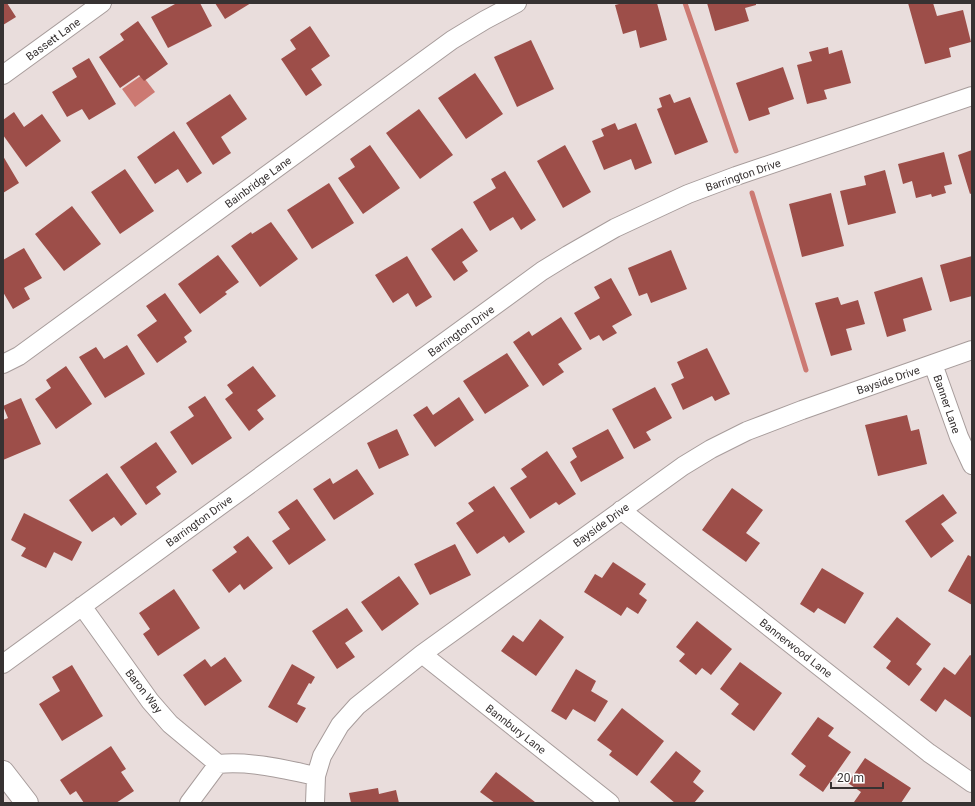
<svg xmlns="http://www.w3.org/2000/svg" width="975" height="806" viewBox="0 0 975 806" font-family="Roboto,sans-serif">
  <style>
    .water { fill: #cc7972 }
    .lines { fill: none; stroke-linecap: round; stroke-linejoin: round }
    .stream { stroke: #cc7972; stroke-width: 5 }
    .building { fill: #9d4e49 }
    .minor-casing { stroke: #a79c9b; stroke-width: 20 }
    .secondary-casing { stroke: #a79c9b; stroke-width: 24 }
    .minor { stroke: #fff; stroke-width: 18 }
    .secondary { stroke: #fff; stroke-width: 22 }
    .labels { text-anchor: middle; stroke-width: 4; stroke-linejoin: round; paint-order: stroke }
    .street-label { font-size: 11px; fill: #373232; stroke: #fff }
  </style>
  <rect width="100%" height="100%" fill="#e9dddc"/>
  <!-- water -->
  <path class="water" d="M142,75l13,17 -20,15 -13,-18z"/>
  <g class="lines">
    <!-- stream -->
    <path class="stream" d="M685,3l51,148
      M752,193l54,177"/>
  </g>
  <!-- building -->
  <path class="building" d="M3,3h4l9,14 -13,8z
    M175,3h25l12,23 -44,22 -17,-31 24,-13z
    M215,3h36l-26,16z
    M623,3h34l10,37 -27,8 -4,-18 -13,4 -8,-29z
    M707,3h49v2l-11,3 4,13 -34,10z
    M908,3h25l4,13 26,-6 8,32 -22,6 2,9 -26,7z
    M138,21l30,43 -24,17 -5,-6 -19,13 -21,-31 25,-17 -4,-6z
    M310,26l20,30 -19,13 11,16 -16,11 -25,-37 15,-10 -6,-9z
    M531,40l23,49 -37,18 -23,-50z
    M828,47l1,7 13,-4 9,33 -27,7 3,9 -20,5 -10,-39 15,-4 -3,-9z
    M89,58l27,46 -27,16 -7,-11 -15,8 -15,-25 25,-15 -5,-9z
    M783,67l11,32 -26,9 2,6 -21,7 -13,-38z
    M475,73l28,41 -37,25 -28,-41z
    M230,94l17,25 -26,18 10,16 -18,12 -27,-42z
    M670,94l4,9 16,-6 18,45 -33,13 -18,-46 5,-2 -3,-9z
    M419,109l34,46 -33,24 -34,-46z
    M14,112l10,15 18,-13 19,27 -35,26 -23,-32v-15z
    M615,123l3,7 18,-7 16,40 -17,7 -4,-11 -27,11 -12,-29 12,-5 -3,-7z
    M174,131l28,42 -15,10 -9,-14 -23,15 -18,-27z
    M370,145l30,43 -37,26 -25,-36 17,-11 -5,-8z
    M565,145l26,47 -28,16 -26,-47z
    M972,150v43l-2,1 -12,-39z
    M944,152l8,32 -8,2 2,7 -14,4 -1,-3 -15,4 -4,-17 -9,3 -5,-20z
    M3,156l16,27 -16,10z
    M125,169l29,42 -34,23 -29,-42z
    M885,170l11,43 -48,12 -8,-34 26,-6 -2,-9z
    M505,171l31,49 -15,10 -8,-13 -23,14 -17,-29 23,-14 -5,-9z
    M329,183l25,40 -42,26 -25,-39z
    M831,193l13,53 -42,11 -13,-53z
    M72,206l29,38 -37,27 -29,-37z
    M271,222l27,37 -38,28 -29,-41 20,-14 1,2z
    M462,228l16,23 -16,11 6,9 -14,10 -23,-32z
    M24,248l18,30 -18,10 6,11 -17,10 -10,-17v-32z
    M671,250l16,39 -36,14 -4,-10 -8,3 -11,-28z
    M218,255l21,27 -14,10 2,2 -27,20 -22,-30z
    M407,256l25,41 -16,10 -8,-14 -15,10 -18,-28z
    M972,256v40l-22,6 -10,-37z
    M922,277l10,33 -29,9 3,12 -19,6 -13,-45z
    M611,278l21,37 -20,11 5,7 -14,8 -4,-6 -9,5 -16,-27 26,-15 -6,-11z
    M165,293l27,38 -8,6 3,5 -30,21 -20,-28 20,-14 -11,-15z
    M838,297l3,8 17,-5 7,24 -19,5 6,21 -21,6 -16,-53z
    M561,317l21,32 -24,15 6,8 -21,14 -30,-44 16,-11 3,5z
    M127,345l18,29 -40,24 -26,-41 17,-10 8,12z
    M707,348l23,46 -15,7 -3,-5 -29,14 -12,-26 13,-6 -7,-16z
    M507,353l22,33 -44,28 -22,-33z
    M66,366l26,38 -36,25 -21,-30 16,-11 -5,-8z
    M253,366l23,30 -19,14 7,9 -15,12 -24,-32 8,-6 -6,-8z
    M655,387l17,31 -26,14 5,8 -17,9 -22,-40z
    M205,396l27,42 -40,27 -22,-33 24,-16 -6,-9z
    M459,397l15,23 -39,27 -22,-32 14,-9 6,9z
    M21,398l20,46 -38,16v-40l5,-2 -5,-12z
    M907,415l4,16 8,-2 8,35 -49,12 -13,-51z
    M397,429l12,26 -30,14 -12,-26z
    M608,429l16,29 -43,24 -11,-20 7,-5 -5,-9z
    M156,442l21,30 -21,15 5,7 -15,11 -26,-38z
    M547,451l29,43 -17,11 -3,-3 -26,17 -20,-31 17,-11 -6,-8z
    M357,469l17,25 -40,26 -21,-31 17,-11 3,6z
    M107,473l30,41 -16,12 -7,-9 -22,15 -23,-32z
    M494,486l31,46 -16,11 -5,-7 -27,18 -21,-31 18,-12 -6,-8z
    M732,488l31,22 -17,23 14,10 -14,19 -44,-32z
    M943,494l14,19 -16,11 13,17 -23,17 -26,-37z
    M297,499l29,41 -37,25 -17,-24 18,-12 -12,-17z
    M24,513l58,29 -10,19 -18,-9 -8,16 -25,-12 5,-8 -15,-8z
    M248,536l25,32 -29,22 -4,-6 -11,9 -17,-23 25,-18 -4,-5z
    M455,544l16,31 -41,20 -16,-31z
    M968,555l4,2v48l-24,-14z
    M613,562l33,22 -7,10 8,6 -9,14 -11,-7 -6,9 -37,-24 11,-18 7,4z
    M822,568l42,25 -19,31 -27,-16 -4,5 -14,-9z
    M399,576l20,28 -37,27 -21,-29z
    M174,589l26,39 -42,28 -15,-22 7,-5 -11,-16z
    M347,608l16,23 -18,12 10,14 -18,12 -25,-38z
    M897,617l34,27 -15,20 6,5 -13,17 -23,-18 5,-7 -18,-14z
    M540,619l24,18 -28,39 -35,-25 12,-16 10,7z
    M697,621l35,28 -21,26 -9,-7 -6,7 -17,-14 6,-7 -9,-7z
    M970,655l2,1v62l-27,-19 -9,13 -16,-12 24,-33 11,8z
    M225,657l17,24 -37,25 -22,-31 22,-16 6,8z
    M740,662l42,31 -28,38 -23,-17 8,-10 -19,-15z
    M292,664l23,13 -4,7 -2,-1 -12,21 9,4 -9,15 -29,-16z
    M72,665l31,51 -41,25 -23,-37 21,-13 -8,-14z
    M576,669l20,12 -5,10 17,10 -13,21 -22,-13 -7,11 -15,-9z
    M622,708l42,33 -27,35 -28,-21 3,-4 -15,-11z
    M818,717l16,11 -6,8 23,16 -28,40 -24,-17 7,-9 -15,-12z
    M111,746l15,23 -5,3 13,19 -18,12h-32l-8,-12 -6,4 -10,-15z
    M676,751l25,20 -8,11 11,9 -10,12h-19l-25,-21z
    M865,758l46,30 -10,15h-45l-2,-1 7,-10 -13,-9z
    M496,772l39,30 -1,1h-39l-15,-11z
    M378,788l1,6 17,-4 3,13h-48l-2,-10z"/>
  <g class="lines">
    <defs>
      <path id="minor" d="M3,75l99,-72
        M3,364l16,-8 433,-316 33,-20 32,-17
        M933,364l26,73 13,28
        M621,510l308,243 43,30
        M82,606l68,95 20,23 48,40
        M422,654l188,149
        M3,664l539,-393 26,-16 47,-27 73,-34 48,-18 236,-80
        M189,803l29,-39c34,-3 65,5 98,12
        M315,803l1,-27 6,-20 18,-31 17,-19 65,-52 261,-188 28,-17 36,-18 55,-21 170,-60"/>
      <path id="secondary" d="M3,772l24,31"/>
    </defs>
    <!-- minor casing -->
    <use href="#minor" class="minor-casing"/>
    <!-- secondary casing -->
    <use href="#secondary" class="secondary-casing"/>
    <!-- minor -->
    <use href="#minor" class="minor"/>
    <!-- secondary -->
    <use href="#secondary" class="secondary"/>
  </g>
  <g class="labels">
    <!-- street labels -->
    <g class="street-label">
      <text transform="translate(53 39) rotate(-36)" y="4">Bassett Lane</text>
      <text transform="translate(743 175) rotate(-19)" y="4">Barrington Drive</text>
      <text transform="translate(258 182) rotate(-36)" y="4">Bainbridge Lane</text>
      <text transform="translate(461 331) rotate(-36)" y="4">Barrington Drive</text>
      <text transform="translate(888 380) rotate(-19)" y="4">Bayside Drive</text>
      <text transform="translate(947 404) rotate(71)" y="4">Banner Lane</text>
      <text transform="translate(199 521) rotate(-36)" y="4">Barrington Drive</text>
      <text transform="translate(601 525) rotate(-36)" y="4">Bayside Drive</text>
      <text transform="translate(796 648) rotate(38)" y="4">Bannerwood Lane</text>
      <text transform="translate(144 691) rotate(52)" y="4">Baron Way</text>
      <text transform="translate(516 729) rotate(38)" y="4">Bannbury Lane</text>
    </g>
  </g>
  <!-- border -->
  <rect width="975" height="806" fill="none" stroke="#373232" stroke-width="8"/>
  <!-- scale -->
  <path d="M831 782v6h52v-6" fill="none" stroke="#373232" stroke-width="2"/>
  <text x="837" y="782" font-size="12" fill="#373232" stroke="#ffffff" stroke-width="3" paint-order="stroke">20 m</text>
</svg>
